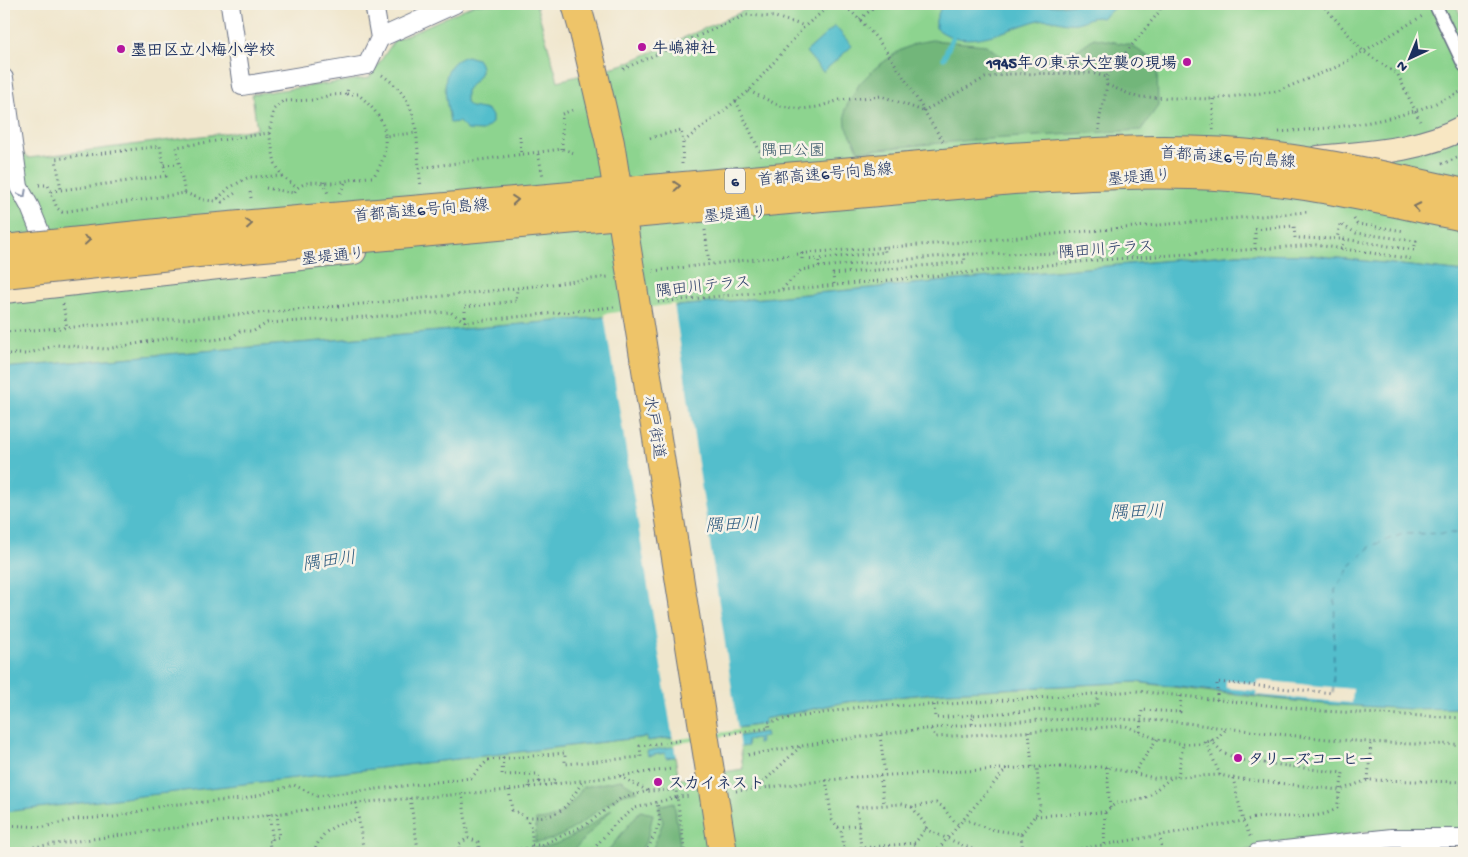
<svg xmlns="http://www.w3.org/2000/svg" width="1468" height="857" viewBox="0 0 1468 857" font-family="'Gochi Hand','Klee One',sans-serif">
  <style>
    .green { fill: #8dd48f; stroke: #548276; fill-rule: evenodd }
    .forest { fill: #72b67a; stroke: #46726c }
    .water { fill: #52becc; stroke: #367695 }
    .pier { fill: #f0e6cc }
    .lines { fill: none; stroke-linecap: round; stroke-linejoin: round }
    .stream { stroke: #52becc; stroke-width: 5.5 }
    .ferry { stroke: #2c5a7f; stroke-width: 1; stroke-dasharray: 6 5; stroke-linecap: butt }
    .pedestrian-casing { stroke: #666f84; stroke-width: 15 }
    .minor-casing { stroke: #666f84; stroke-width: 20 }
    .secondary-casing { stroke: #666f84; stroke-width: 26 }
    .trunk-casing { stroke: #666f84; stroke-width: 30 }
    .path { stroke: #666f84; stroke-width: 3; stroke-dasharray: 1 4; stroke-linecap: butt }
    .pedestrian { stroke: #fff; stroke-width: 12 }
    .minor { stroke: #fff; stroke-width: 18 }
    .secondary { stroke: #f8e7c3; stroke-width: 24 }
    .trunk { stroke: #eec469; stroke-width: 28 }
    .trunk-bridge-casing { stroke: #666f84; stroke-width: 30; stroke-linecap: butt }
    .motorway-bridge-casing { stroke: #666f84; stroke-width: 30; stroke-linecap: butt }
    .trunk-bridge { stroke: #eec469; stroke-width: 28 }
    .motorway-bridge { stroke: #eec469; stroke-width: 28 }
    .oneway { stroke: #7a7263 }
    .oneway2 { stroke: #8d97ae }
    .poi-dot { fill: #b5179e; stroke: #f7f3e8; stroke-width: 2 }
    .labels { text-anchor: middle; stroke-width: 5; stroke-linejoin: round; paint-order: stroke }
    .shield { fill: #f7f3e8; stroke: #5d6a87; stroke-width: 1 }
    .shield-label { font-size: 15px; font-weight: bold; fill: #1b2f5e }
    .poi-label { font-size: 16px; font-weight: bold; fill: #1b2f5e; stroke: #f7f3e8; text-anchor: start }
    .park-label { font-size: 16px; fill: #38586a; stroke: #f7f3e8 }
    .street-label { font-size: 16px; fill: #1b2f5e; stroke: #f7f3e8 }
    .water-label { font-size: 18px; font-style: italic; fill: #2c5a7f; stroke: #f7f3e8 }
  </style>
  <rect width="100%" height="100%" fill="#f7f3e8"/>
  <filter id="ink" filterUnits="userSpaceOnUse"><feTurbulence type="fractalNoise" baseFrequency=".02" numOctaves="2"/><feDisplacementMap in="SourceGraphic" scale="10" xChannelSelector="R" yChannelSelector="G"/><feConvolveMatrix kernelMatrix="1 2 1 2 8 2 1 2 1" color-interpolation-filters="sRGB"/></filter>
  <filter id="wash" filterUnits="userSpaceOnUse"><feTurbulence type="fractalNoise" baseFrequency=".0096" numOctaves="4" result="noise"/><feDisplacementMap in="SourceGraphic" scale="20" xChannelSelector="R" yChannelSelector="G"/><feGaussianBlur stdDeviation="1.12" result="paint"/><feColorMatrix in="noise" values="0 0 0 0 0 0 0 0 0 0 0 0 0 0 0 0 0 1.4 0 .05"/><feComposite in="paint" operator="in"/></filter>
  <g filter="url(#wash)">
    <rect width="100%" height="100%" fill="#f0e6cc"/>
    <!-- green -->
    <path class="green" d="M475,4h61l22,77 67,-17 134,-60h696l9,18v250l-153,-17 -74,-1 -570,53 -62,10 -601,51v-229l25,19 228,-29 -5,-35 117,-16 25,-37z
      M1136,682c109,15 218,28 328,26v125l-90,-2 -147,22h-1223v-41l4,-1 638,-74 1,4 117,-17v-5l82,-17 99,-10zM740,744l3,25 -64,10 -4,-22z"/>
    <!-- forest -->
    <path class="forest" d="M1094,38l36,7 24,15 3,10 1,36 -17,24 -169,10 -113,11 -13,-25 -1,-17 15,-26 14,-14 25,-18 17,-8 16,-3 54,5 15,11 25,7 24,-8 27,-5z
      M621,780l17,11c-6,1 -13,2 -18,5 -28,14 -52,46 -85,46l1,-22c24,0 35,-14 47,-33z
      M674,802l7,51h-30l12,-31 -4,-16z
      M612,809l-41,44h-37v-6c25,3 58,-23 78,-38z
      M640,811l13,3 -6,26 -8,13h-33z"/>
    <!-- water -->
    <path class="water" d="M942,4h90l26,2 16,-2h45l-17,14c-11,-3 -15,3 -25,5 -12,2 -26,-6 -38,-3 -31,8 -73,33 -103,8v-8z
      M835,26l17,20 -29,26 -17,-20z
      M467,56l10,3c11,15 -3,20 -11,32v12l5,4 17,3 4,6v7l-10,8 -15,-1 -8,-8 -9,1c-3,-23 -15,-59 17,-67z
      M1237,254l74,1 153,17v436l-53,1 -87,-5 -188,-22 -191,10 -99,10 -82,17v5l-117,17 -1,-4 -642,75v-444l601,-51 62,-10z
      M765,732l1,5 -7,1 2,5 -3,1 -1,-5 -10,2 1,5 -82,12 -1,-5 -17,3 -1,-5z"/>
    <!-- pier -->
    <path class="pier" d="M674,304l64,426 -65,10 -69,-426z
      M1226,680l32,4v-4l95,9 -1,14 -96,-8 1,-4 -31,-3z
      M739,734l2,16 -65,9 -2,-15z"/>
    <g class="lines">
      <!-- stream -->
      <path class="stream" d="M944,58l9,-22"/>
      <!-- ferry -->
      <path class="ferry" d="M1333,693l2,-103 16,-25 20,-19 32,-12 61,-1"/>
    </g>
  </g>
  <g filter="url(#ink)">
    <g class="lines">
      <defs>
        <path id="pedestrian" d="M1435,4l29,61"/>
        <path id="minor" d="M230,4l12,82 125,-21 13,-27 75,-34
          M374,4l6,34
          M4,78l15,109 11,20 13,32 3,14
          M1257,853l135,-15h72"/>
        <path id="secondary" d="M1318,158c49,-5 102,-7 146,-31
          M4,291l350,-39"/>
        <path id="trunk" d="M576,4l9,32"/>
      </defs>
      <!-- pedestrian casing -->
      <use href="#pedestrian" class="pedestrian-casing"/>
      <!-- minor casing -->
      <use href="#minor" class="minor-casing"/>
      <!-- secondary casing -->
      <use href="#secondary" class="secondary-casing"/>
      <!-- trunk casing -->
      <use href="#trunk" class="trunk-casing"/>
      <!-- path -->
      <path class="path" d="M842,4c46,36 69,89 101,137
        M1322,4l41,47 35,24 22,46
        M860,19l18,-15
        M623,69l123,-54 29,2 30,9
        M382,75c37,25 34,54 37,93l143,-19 12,4
        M1107,85l30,12 76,2 65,-8 61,-25 85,-51
        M749,91l31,15 22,3 16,-2 22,-7 42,-4 41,15
        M347,94h11c12,11 27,25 27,42l31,-3
        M736,101l26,55
        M923,111l62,-33 22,-4 85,-1 14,4
        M1099,130c-1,-18 10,-36 7,-53l53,-65 3,-8
        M1213,130v-31
        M1279,132c68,-5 124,-10 185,-42
        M520,136l1,20
        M650,138l31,-8 2,12 66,-51 56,-65 27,-22
        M562,149v-35l10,-4
        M538,154l5,22
        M682,164l1,-22
        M1442,164l22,-9
        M164,165l15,-1
        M419,168l2,19
        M282,176l15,12c14,-10 22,-4 37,-5 14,-2 25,-6 39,-6 10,-14 13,-24 12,-41
        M324,182l4,12
        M39,185h9l9,23 5,4 123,-19 -9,-46 93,-14 5,-24 9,-8 32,-1 15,-5 17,-1 1,-8
        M266,188l28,5 3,-5
        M51,191l10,-1 105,-14 -6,-30 -104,13 5,31
        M250,192l1,6
        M185,193l19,7 11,1 14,-13 20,-11 33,-1 -7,-13 -6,-30
        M340,193l6,-12
        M218,198l4,4 15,-10
        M1354,219l3,5 48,7
        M705,230l4,34
        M1255,249v-20l39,-3 1,12 49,1 70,11 2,-9 -60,-8 -16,-9 -3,15
        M1341,250l3,-11
        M802,253v7l17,-1
        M819,267v-8l66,-7 -1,-6
        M653,271l163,-19 147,-10 344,-30
        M834,284l-1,-10 132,-12 -1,-8
        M782,289l19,-19 18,-3 150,-13 130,-1 1,7
        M658,302l442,-42 216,-15 97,14
        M63,304l4,24
        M465,322v-15l51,-6 1,-12
        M4,332c201,-14 403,-29 604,-55
        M4,354h22l31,-9 50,4 67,-12 39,3 19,-3 8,-6h14l13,-8 183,-11 16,10 148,-15
        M1217,700v-18l116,11
        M934,705l1,13 38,-3
        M972,724l1,-9 124,-9v-12
        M931,729l5,8 190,-11 31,13 26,5h17l16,-5 11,-11
        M1029,731l3,36
        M1140,732l2,-22 38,2 1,-16
        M726,734l43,-6 -1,-6 97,-16 69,-1 202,-14 186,20 142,7
        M880,735l5,40
        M1206,742l14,33
        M748,755c137,-24 276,-42 415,-34 23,1 47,6 71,8 77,9 153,17 230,15
        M503,758l-1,17 36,-1 2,12
        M1107,767l3,41
        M1134,773l23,-34
        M620,776l28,15
        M880,776l4,28
        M1178,777l5,-33
        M1233,778l10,43 8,17
        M826,780l6,40 9,11 4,22
        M1368,780l3,-38
        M529,787l-1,-4 27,-3 -1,5
        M756,789l44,-42
        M509,790l3,20c22,8 21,23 19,43
        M736,791l120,-14 181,-10h70l47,11 66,-3 13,3 107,12 28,-10 96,2
        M462,793l6,45
        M410,798l8,51
        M356,803l8,50
        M912,807l15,20 -12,16 -54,5 -4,-41 45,-3 10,3 24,-4 6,3 10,13 7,6
        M269,814l4,27h-4l2,12
        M1035,816l70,-4 11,-9 28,-4 27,-21
        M526,817c36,1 38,-7 57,-36
        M964,819l25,10 32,5 2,19
        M4,825l40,2 32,-8 39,-2 50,-12 79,-6 50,-14 23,11 154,-18 17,-18 77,-7v11l76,-7 -1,-11 43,-6
        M838,827l21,-2
        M925,829l56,24
        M1021,834l19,-25 -3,-42
        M1160,835l2,18
        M272,838l7,-1 -2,-24
        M1104,844l1,-32
        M532,845h10l45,-21 34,-26 27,-7 28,-1 1,7 13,-1
        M4,851l352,-48 153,-13 163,-21
        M423,851l9,2
        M480,852l52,-4
        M314,853c6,-22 23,-31 45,-34
        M364,853h11
        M409,853l7,-5 8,5
        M437,853l7,-2 7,2
        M459,853v-9l9,-6 10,4 2,11
        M590,853l25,-29 20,-16 42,-11 8,56
        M646,853l14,-30 -3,-20
        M908,853l7,-10
        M935,853l72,-85
        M1056,853l187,-32c28,-10 72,3 94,-13l6,-35 -103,-13 -18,-8 -11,-12"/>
      <!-- pedestrian -->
      <use href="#pedestrian" class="pedestrian"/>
      <!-- minor -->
      <use href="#minor" class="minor"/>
      <!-- secondary -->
      <use href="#secondary" class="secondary"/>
      <!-- trunk -->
      <use href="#trunk" class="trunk"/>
      <defs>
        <path id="trunk-bridge" d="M585,36l25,107 113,710"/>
        <path id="motorway-bridge" d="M4,249l192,-20 815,-72c86,-6 173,-12 259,-1 65,8 130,23 194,37
          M4,274l194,-21 815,-73c59,-3 119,-7 178,-5 93,2 183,24 273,42"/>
      </defs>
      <!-- trunk-bridge casing -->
      <use href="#trunk-bridge" class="trunk-bridge-casing"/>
      <!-- motorway-bridge casing -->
      <use href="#motorway-bridge" class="motorway-bridge-casing"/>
      <!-- trunk-bridge -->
      <use href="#trunk-bridge" class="trunk-bridge"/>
      <!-- motorway-bridge -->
      <use href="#motorway-bridge" class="motorway-bridge"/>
    </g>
    <!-- one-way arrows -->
    <defs><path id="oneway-chevron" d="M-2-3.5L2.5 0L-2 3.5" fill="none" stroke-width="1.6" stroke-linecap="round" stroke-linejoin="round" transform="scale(1.25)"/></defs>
    <g class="oneway">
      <use href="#oneway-chevron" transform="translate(677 186) rotate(-5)"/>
      <use href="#oneway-chevron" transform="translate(515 200) rotate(-5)"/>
      <use href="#oneway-chevron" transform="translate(1417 207) rotate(-168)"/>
      <use href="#oneway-chevron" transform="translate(249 224) rotate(-5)"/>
      <use href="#oneway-chevron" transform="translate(87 240) rotate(-6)"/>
    </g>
    <use class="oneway2" href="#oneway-chevron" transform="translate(23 194) rotate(62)"/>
  </g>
  <!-- markers -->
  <g class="poi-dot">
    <circle cx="642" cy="47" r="5"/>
    <circle cx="121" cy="49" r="5"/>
    <circle cx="1187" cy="62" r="5"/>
    <circle cx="1238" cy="758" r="5"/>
    <circle cx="658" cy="782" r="5"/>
  </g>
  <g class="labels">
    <!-- shield labels -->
    <rect class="shield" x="725" y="168.5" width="20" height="25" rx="4"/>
    <g class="shield-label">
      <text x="735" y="186">6</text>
    </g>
    <!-- poi labels -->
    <g class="poi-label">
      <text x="652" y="53">牛嶋神社</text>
      <text x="131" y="55">墨田区立小梅小学校</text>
      <text x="1177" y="68" text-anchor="end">1945年の東京大空襲の現場</text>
      <text x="1248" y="764">タリーズコーヒー</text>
      <text x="668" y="788">スカイネスト</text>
    </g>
    <!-- park labels -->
    <g class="park-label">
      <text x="793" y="155">隅田公園</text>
    </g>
    <!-- street labels -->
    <g class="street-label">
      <text transform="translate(1228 156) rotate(4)" y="6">首都高速6号向島線</text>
      <text transform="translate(825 173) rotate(-5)" y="6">首都高速6号向島線</text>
      <text transform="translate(1139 176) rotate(-5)" y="6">墨堤通り</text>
      <text transform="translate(421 209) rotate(-5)" y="6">首都高速6号向島線</text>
      <text transform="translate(735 213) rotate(-5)" y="6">墨堤通り</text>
      <text transform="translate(1106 248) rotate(-4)" y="6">隅田川テラス</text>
      <text transform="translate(333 255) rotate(-6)" y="6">墨堤通り</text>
      <text transform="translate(703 285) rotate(-6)" y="6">隅田川テラス</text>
      <text transform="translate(656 427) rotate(81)" y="6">水戸街道</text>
    </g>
    <!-- water labels -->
    <g class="water-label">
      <text transform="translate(1137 511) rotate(-2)" y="6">隅田川</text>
      <text transform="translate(732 524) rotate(-2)" y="6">隅田川</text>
      <text transform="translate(329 560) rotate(-8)" y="6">隅田川</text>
    </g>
  </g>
  <!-- margin -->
  <rect width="1468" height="857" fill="none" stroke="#f7f3e8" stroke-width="20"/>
  <!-- north arrow -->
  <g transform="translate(1410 58) rotate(224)" stroke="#f7f3e8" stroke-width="4" paint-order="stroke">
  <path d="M0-4L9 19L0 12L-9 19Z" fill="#1b2f5e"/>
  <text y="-8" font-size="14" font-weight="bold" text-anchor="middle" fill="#1b2f5e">N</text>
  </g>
</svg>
